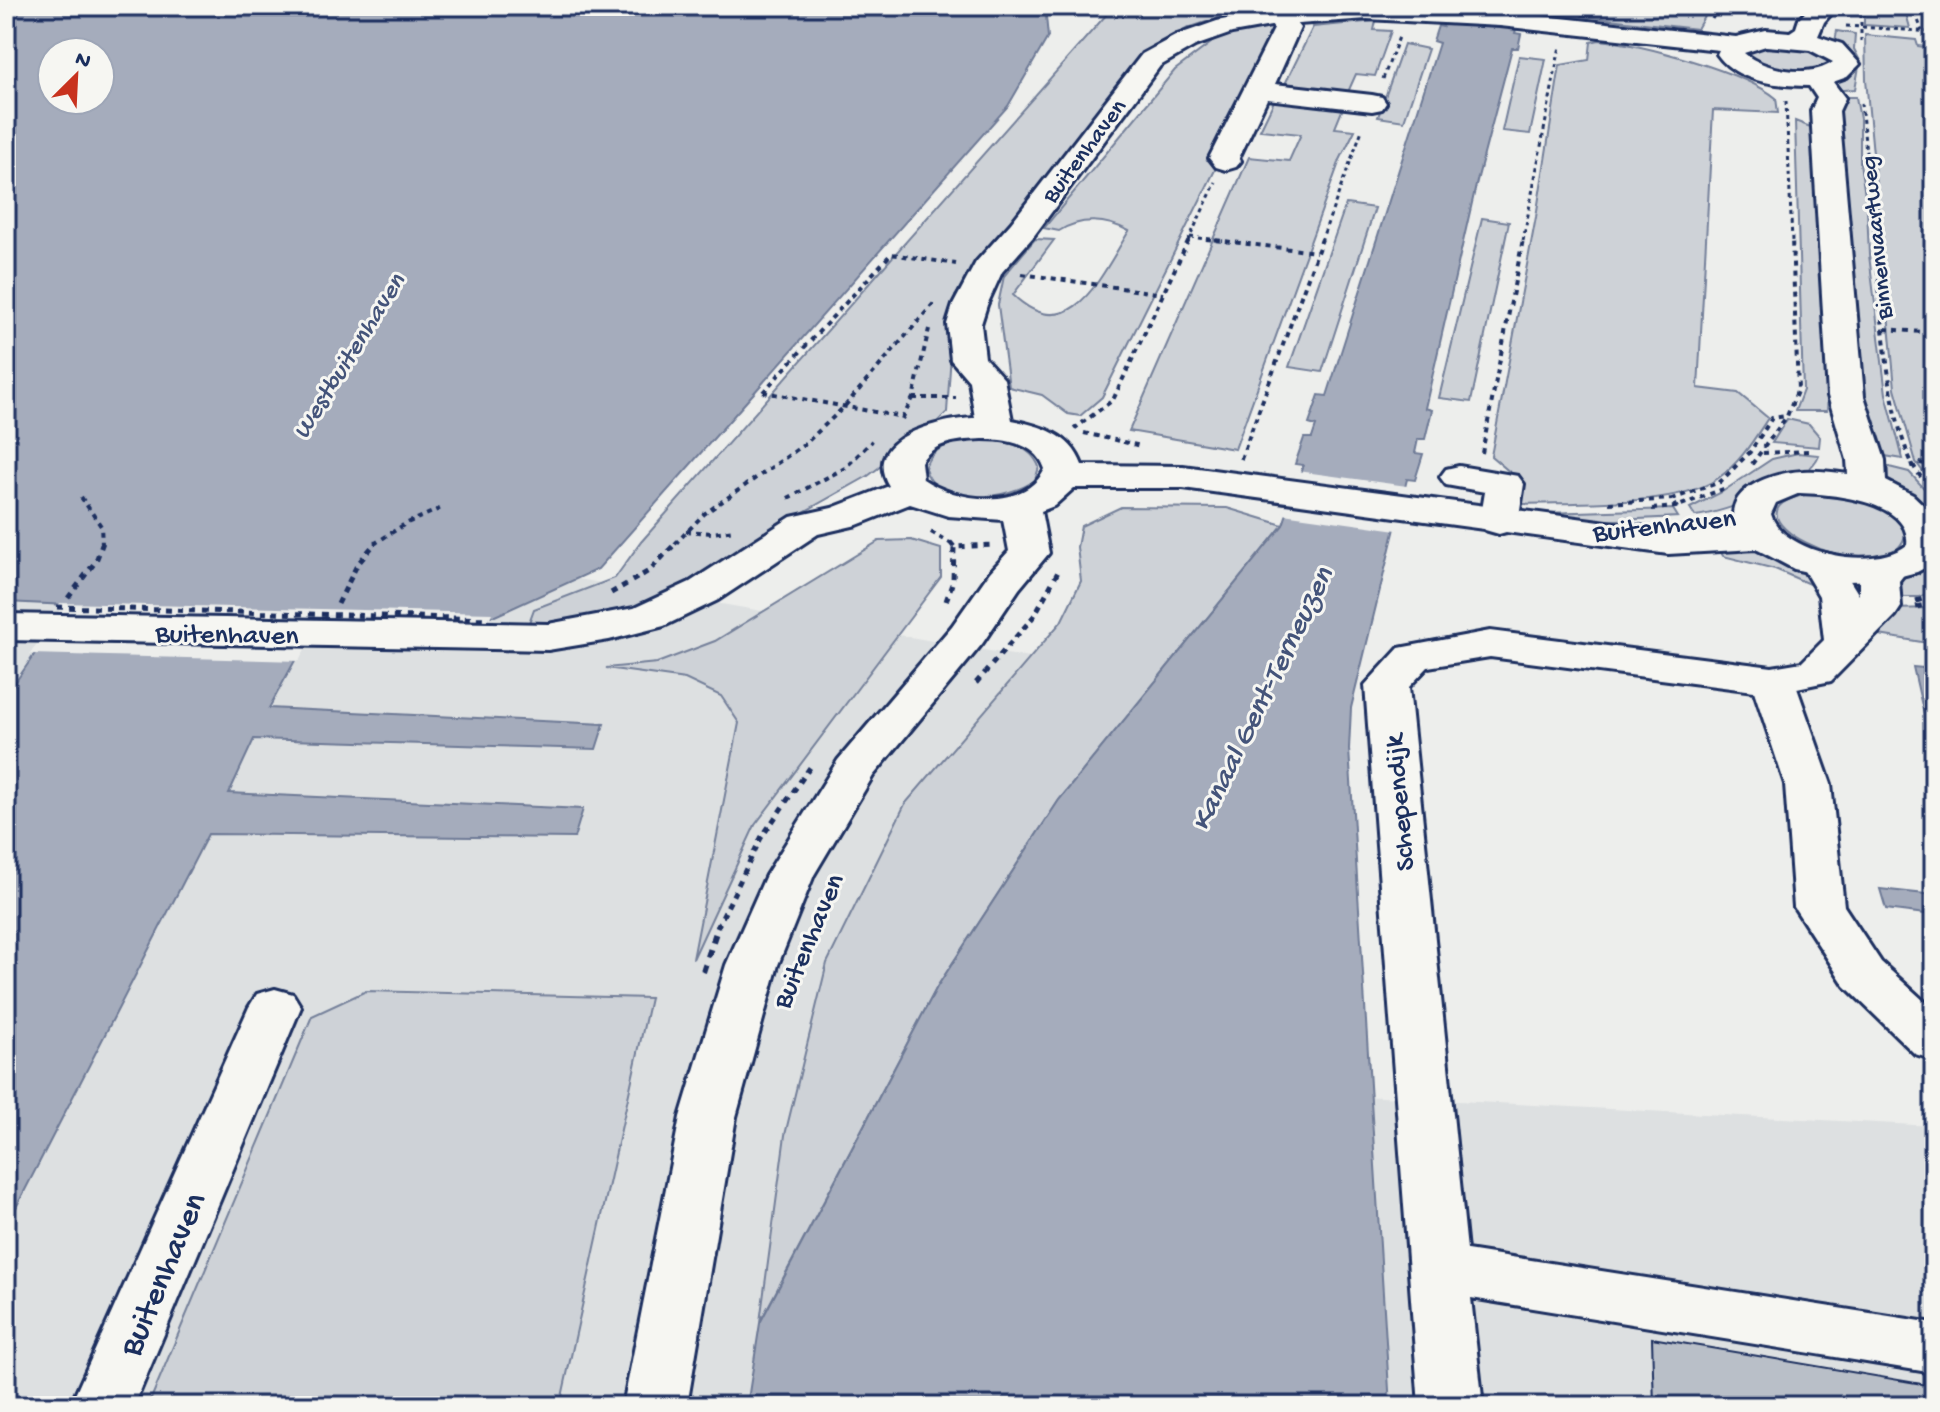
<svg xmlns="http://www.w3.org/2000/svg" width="1940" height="1412" viewBox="0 0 1940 1412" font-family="'Gochi Hand',sans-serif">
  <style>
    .built { fill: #dde0e1 }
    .green { fill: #ced2d7; stroke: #74809a; stroke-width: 2 }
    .water { fill: #a5acbc; stroke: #6e7a96; stroke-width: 2; fill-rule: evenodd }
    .pier { fill: #edeeec }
    .building { fill: #b9bfc8; stroke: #1b2f5e; stroke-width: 2 }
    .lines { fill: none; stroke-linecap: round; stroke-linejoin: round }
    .minor-casing { stroke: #1b2f5e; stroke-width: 6 }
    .major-casing { stroke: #1b2f5e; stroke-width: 6 }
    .path-far3 { stroke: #1b2f5e; stroke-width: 3; stroke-dasharray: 4 4; stroke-linecap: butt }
    .path-far2 { stroke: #1b2f5e; stroke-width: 4; stroke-dasharray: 5 5; stroke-linecap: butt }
    .path-far1 { stroke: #1b2f5e; stroke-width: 5; stroke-dasharray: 6 6; stroke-linecap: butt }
    .path { stroke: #1b2f5e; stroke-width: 6; stroke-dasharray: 8 8; stroke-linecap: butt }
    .minor { fill: #f6f6f2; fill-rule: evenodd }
    .major { fill: #f6f6f2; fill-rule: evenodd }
    .path-bridge { stroke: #1b2f5e; stroke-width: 5; stroke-dasharray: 6 6; stroke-linecap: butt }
    .labels { text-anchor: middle; stroke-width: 6; stroke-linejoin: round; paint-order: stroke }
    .far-street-label { font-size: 24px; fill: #1b2f5e; stroke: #f6f6f2 }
    .far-water-label { font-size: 26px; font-style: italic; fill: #44547a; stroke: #f6f6f2 }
    .street-label { font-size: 28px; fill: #1b2f5e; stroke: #f6f6f2 }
    .water-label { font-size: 30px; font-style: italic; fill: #44547a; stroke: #f6f6f2 }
    .near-street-label { font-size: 34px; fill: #1b2f5e; stroke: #f6f6f2 }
  </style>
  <rect width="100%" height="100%" fill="#edeeec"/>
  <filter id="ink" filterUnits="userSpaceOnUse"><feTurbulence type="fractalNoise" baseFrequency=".0125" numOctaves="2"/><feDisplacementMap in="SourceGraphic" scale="16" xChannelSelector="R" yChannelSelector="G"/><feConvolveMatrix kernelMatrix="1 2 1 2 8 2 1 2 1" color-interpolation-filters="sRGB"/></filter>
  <g filter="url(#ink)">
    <!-- built -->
    <path class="built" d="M6,569l527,2 765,134 -109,382 745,39v280h-1928z"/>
    <!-- green -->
    <path class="green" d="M1105,6l147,1 -64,21 -45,27 -188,241 -8,116 -14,14 -65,50 -123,69 -50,39 -69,29 -99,15 7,-19 81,-31 26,-36 466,-528z
      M1581,6h129l-13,23 -115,-13z
      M1864,6h40l6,22 -46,-3z
      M1376,21l-2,9 17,1 -16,45 -19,-2 -8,18 -5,3 -61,-5 31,-63z
      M1262,23l13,5 -68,132 12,2 -117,235 -22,19 -12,-2 -26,-19 -33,-8 -11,-82 6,-29 31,-37 19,1 -41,55c58,55 89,-21 116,-64 -23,-12 -48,-14 -70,0l-15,-3 131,-158 40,-30z
      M1837,31l18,3 -1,15 6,12 -5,28 -23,2v-10l21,-9 4,-7 -22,-23z
      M1865,35l51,5 2,6 16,2v439l-18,-25 -21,-74 -29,-309z
      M1599,40c42,4 146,32 177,58l2,15 -65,-3 -15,278 40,5 30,25c-15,23 -28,45 -51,61 -41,28 -145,23 -195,25l3,-19 -34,-29 45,-239 24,-152 29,-5 2,-18z
      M1404,44l24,5 -24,72 -26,-4z
      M1762,45l50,3 20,13 -1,4c-28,11 -60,8 -84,-9v-5z
      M1519,56l27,3 -16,75 -28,-3z
      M1837,97h19l4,22v44l7,45 2,47 17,139 17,65 -24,-4 -14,-37z
      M1281,99l57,5 5,4 -8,20 20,2 -15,30 -105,289 -106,-18 120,-274 40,4 12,-27 -41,-4 14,-29z
      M1795,121l18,7 16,254 -2,29h-32l8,-21z
      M1346,204l29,4 -53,164 -33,-5z
      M1482,218l27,4 -38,180 -32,-4z
      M1787,419l22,5 11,13 -1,10 -47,-4z
      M981,439c22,2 50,5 58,28l-4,13c-25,20 -101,28 -110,-12 6,-24 35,-27 56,-29z
      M1798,453l21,2c-10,28 -95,58 -124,61l-5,-8 32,-16 50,-33z
      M1877,464l32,8 25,27v22l-45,-34z
      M1817,493c18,1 103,14 86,48 -26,53 -205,-33 -86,-48z
      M1121,507l106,1 56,17 -224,275 -122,187 -177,335 25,-187 42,-172 78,-159 156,-182 20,-41 -4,-34 4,-21z
      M1673,509l5,8 -80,4 -50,-2 -3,-6z
      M911,540l30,9v28l-186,248 -62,134 46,-236 -18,-27 -36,-17 -79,-11 51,-5 58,-22 164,-100z
      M1717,546h32l48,16 19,25 -41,-18 -52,-13z
      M1934,569v22l-15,6h-30l4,-16 19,-10z
      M1934,608v36l-61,-10 18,-25z
      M366,991l284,7 -90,408h-412l164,-390z"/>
    <!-- water -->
    <path class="water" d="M6,6h1039l3,31 -40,69 -410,463 -103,47 -173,-5 -53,97 335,16 -8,25 -342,-10 -25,54 354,16 -9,29 -366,-4 -202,393v-531l62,-91 -62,-3zM52,52h48v48h-48z
      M1450,6h78l-6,2 -7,25 6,1 -3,14h-6l-35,133 -52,227 7,2 -7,29h-7l-3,14 8,1 -8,26 -8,-1 -56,229 -2,41 41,657h-643l13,-83 177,-336 122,-187 224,-275 20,-60 -8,-1 9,-26h8l4,-12 -7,-2 10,-29 8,1 112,-353 -6,-2 5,-15 5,1z
      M1913,667l21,2v89z
      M1880,889l54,6v20l-48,-6z"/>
    <!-- pier -->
    <path class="pier" d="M1297,471l110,15 -10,44 -114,-16z
      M60,603l432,10 -3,7 -165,-5 -25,46 -269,-7 31,-46h-5z"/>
    <!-- building -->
    <path class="building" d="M1652,1338l282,48v20h-280z"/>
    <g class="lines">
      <defs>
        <path id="minor" d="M1257,6h25l18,22 -25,56 97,11 10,2 4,6 -4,6 -10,2 -105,-12 -28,59 2,3 -5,6 -10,3 -10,-3 -7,-9 65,-129z
          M1459,466l59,10 6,8 -6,38 -5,8 -14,4 -14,-4 -5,-8 5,-30 -39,-7 -6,-8 6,-8z
          M1820,552l14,3 25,40v-16c12,-18 22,-25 44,-20l6,9 -10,13 2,26 -6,9 -64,65 -34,7 34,96 13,122 37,56 53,48v50l-19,-6 -70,-68 -51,-79 -9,-123 -31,-93 -264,-34 -62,10 -19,20 58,563 467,73v50l-463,-75 12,108h-64l-54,-721 34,-37 91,-17 282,36 30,-5 22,-22 -5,-44 -19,-32 6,-9z
          M275,989l18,5 8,13 -167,399h-64l179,-399 8,-13z"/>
        <path id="major" d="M1314,6l145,1 277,30 30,-7 24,2 6,-4 3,-9 12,-13h27l-14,16 -6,14 24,8 18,20 -13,13 -14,5 12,16 -6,13 25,285 21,64 1,21 27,14 21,20v48l-17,9 -31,8 -39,1 -53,-12 -38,-20 -88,5 -485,-66h-109l-20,18 -13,5 8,42 -30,36 -37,55 -109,132 -59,99 -36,90 -42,152 -49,289h-64l57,-289 46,-152 40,-90 72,-115 114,-134 38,-54 19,-21 -6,-31 -55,-4 -38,-12 -53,21 -39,9 -100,66 -54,26 -55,14 -61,10 -542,-10v-26l542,10 86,-16 56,-26 101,-65 41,-9 57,-22c-30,-49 54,-67 86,-68l-6,-37 -18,-21 -4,-36 6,-19 23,-43 35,-39 131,-169 35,-19 40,-14 54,-11zM1367,19l133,7 219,24 -2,4c19,28 61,32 92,32l8,12 -6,13 17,285 19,64 1,14c-15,-2 -30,-4 -45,-3 -29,1 -83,18 -67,56l-68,3 -485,-64 -101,-1c-11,-31 -41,-39 -70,-45l-8,-41 -19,-21 -4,-34 6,-19 15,-33 31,-35 127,-171 35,-20 37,-13 39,-7zM1766,46l44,4 23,12c-23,17 -69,8 -89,-9zM983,439c24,0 54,5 62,30 -21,42 -89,33 -122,10l-2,-17c13,-21 39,-22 62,-23zM1800,493c30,1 112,7 107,52 -32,26 -124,10 -136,-31l5,-11z"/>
      </defs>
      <!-- minor casing -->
      <use href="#minor" class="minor-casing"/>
      <!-- major casing -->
      <use href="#major" class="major-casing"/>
      <!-- path-far3 -->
      <path class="path-far3" d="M1861,6v35
        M1913,6l9,25
        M1712,19l7,-13
        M1846,26l88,6
        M1383,79l16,-42
        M1786,101l6,140
        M1861,103l14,138
        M1190,237l33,4
        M1188,241l28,-59
        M1321,241l41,-111
        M1523,241l37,-195"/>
      <!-- path-far2 -->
      <path class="path-far2" d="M1206,239l110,13
        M1875,239c6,58 11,195 46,238
        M1022,274l141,20
        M1885,329l49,4
        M763,392l128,-138 65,10
        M763,392l140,25
        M913,398h43
        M902,419l11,-21 16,-69
        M1074,429l39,-29 76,-161
        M1084,433l57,13
        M1482,453l41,-214
        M1763,453l46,-2
        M1241,459l81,-220
        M1752,464l35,-48 11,-27 -6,-150
        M1910,466l9,-3 15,2
        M81,497l20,29 1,18
        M788,498l57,-30 27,-27
        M1609,503l63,-4
        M1677,508l-5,-9 48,-17 30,-30 22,-34 14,-2
        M1652,509l24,-2 47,-18
        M686,531l26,2 23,-3
        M931,532l21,12
        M374,544l31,-20 39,-17
        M675,544l29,-30 101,-70 39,-37 90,-104"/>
      <!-- path-far1 -->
      <path class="path-far1" d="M950,542l4,5 38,-2
        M611,593l38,-22 28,-29
        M68,598l28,-37 7,-19
        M946,601l7,-20 1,-34
        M1916,601l18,-5
        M338,604l19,-39 19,-23
        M1916,607l18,-4
        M976,683l58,-67 25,-46
        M717,928l44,-90 50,-72"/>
      <!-- path -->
      <path class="path" d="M703,972l15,-46"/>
      <!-- minor -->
      <use href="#minor" class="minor"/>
      <!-- major -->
      <use href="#major" class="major"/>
      <!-- path-bridge -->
      <path class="path-bridge" d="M57,607l432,12"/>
    </g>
  </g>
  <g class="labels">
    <!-- far-street labels -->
    <g class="far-street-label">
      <text transform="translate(1083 150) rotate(-53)" y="8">Buitenhaven</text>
      <text transform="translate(1875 238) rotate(-96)" y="8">Binnenvaartweg</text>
    </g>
    <!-- far-water labels -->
    <g class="far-water-label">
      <text transform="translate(347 355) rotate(-58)" y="9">Westbuitenhaven</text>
    </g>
    <!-- street labels -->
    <g class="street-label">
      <text transform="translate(1664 523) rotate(-6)" y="10">Buitenhaven</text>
      <text transform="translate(227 632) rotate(1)" y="10">Buitenhaven</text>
      <text transform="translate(1397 803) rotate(-95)" y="10">Schependijk</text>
      <text transform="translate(806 940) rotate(-67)" y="10">Buitenhaven</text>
    </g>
    <!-- water labels -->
    <g class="water-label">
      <text transform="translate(1260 698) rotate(-64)" y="10">Kanaal Gent-Terneuzen</text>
    </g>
    <!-- near-street labels -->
    <g class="near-street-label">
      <text transform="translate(160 1273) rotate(-67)" y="12">Buitenhaven</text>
    </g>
  </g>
  <!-- margin -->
  <rect width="1940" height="1412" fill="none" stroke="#f6f6f2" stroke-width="32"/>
  <rect x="16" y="16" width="1908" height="1380" fill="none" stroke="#1b2f5e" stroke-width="3" filter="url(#ink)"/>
  <!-- north arrow -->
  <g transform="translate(76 76) rotate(24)"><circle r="38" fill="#f6f6f2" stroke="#9ea6b7" stroke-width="2"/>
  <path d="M0-6L14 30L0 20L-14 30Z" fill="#c8321e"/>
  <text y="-12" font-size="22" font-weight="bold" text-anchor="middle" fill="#1b2f5e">N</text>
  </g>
</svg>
